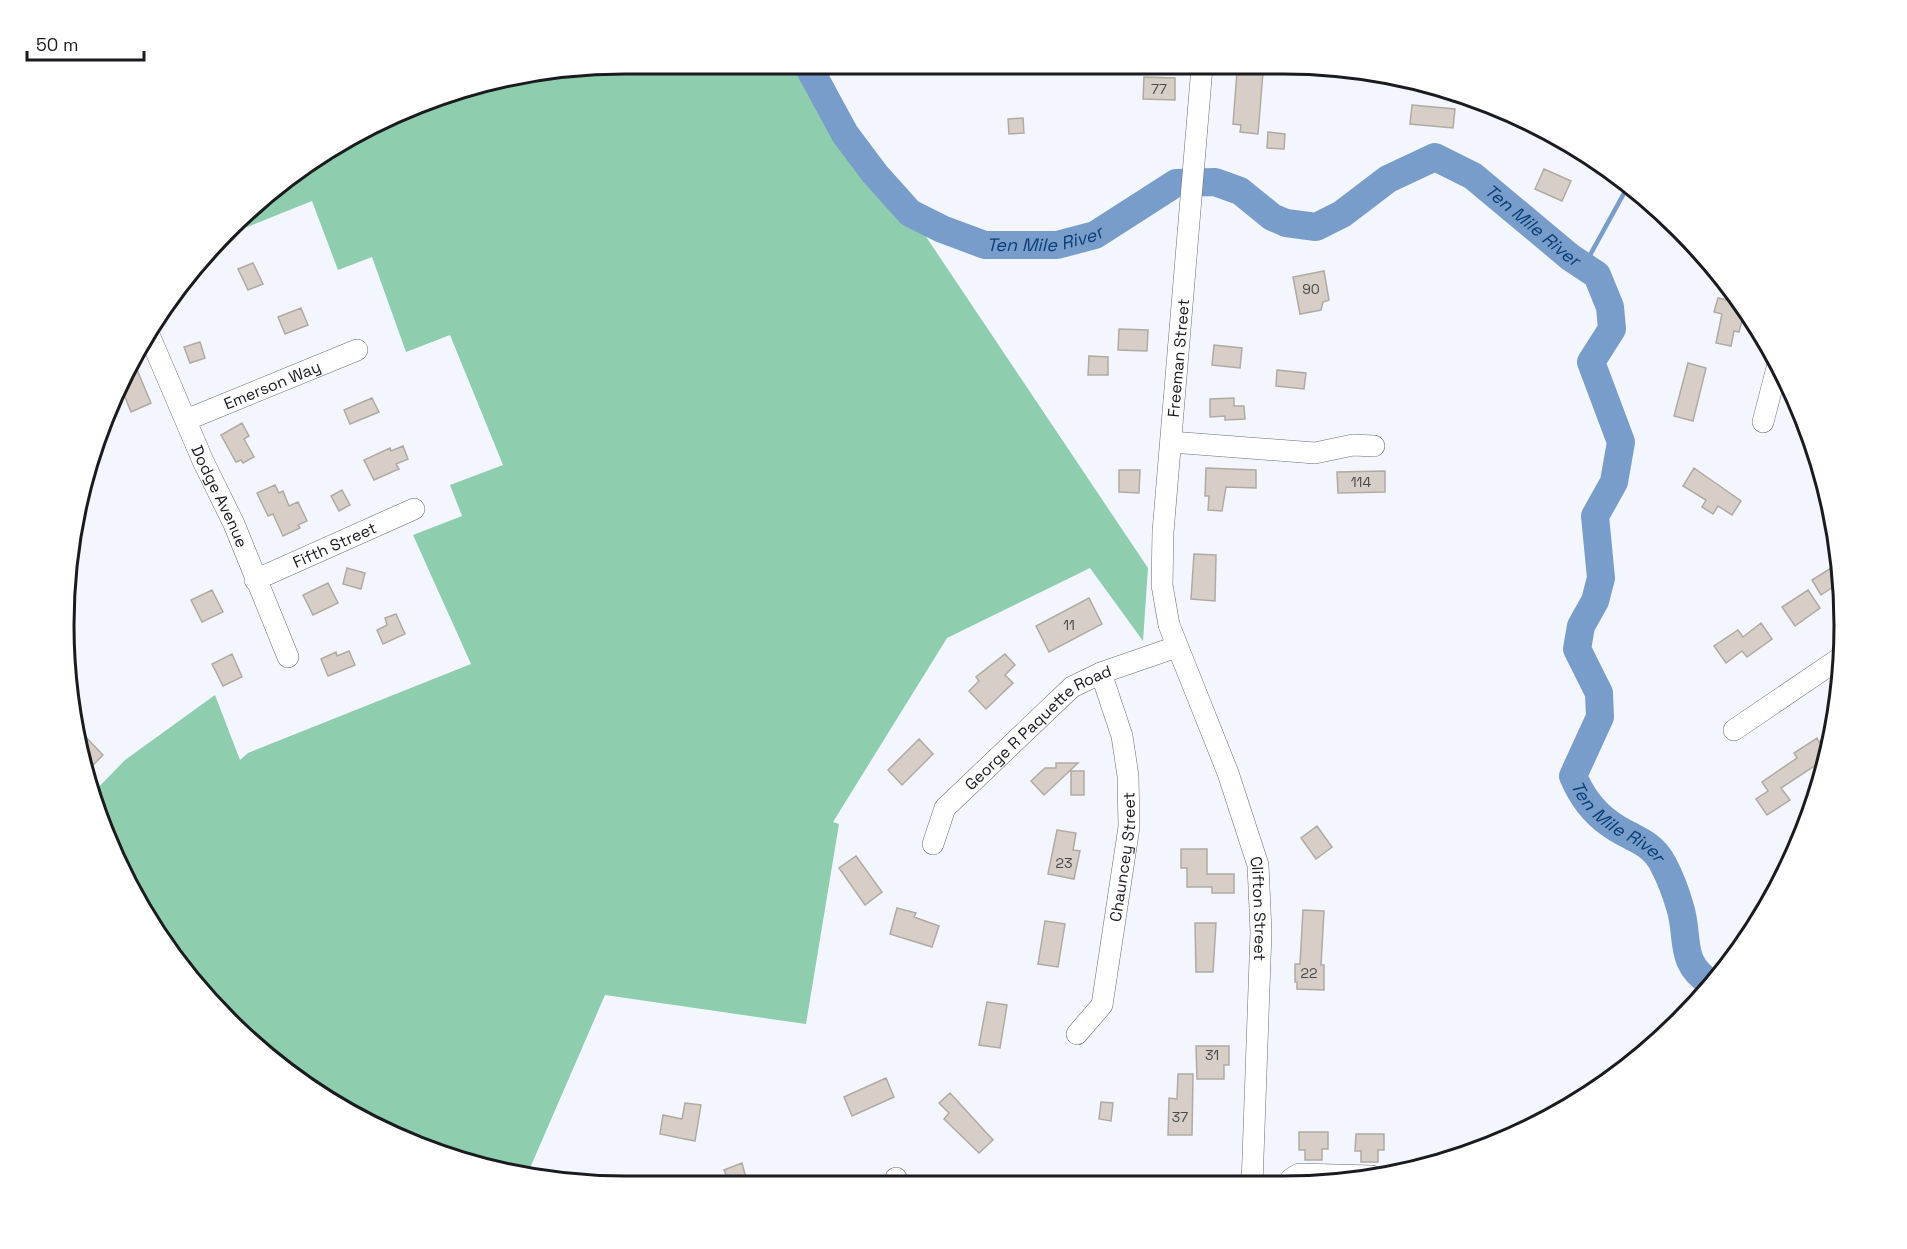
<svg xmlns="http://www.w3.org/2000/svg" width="1907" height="1249" viewBox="0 0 1907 1249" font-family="'Space Grotesk',sans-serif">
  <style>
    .forest { fill: #8ecdad }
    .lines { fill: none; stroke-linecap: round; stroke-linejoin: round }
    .stream { stroke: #789dca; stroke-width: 4.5 }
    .river { stroke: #789dca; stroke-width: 28 }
    .building { fill: #d7cfc7; stroke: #b1aaa2; stroke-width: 1.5 }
    .minor-casing { stroke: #6a6d76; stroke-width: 22 }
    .minor { stroke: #fff; stroke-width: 21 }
    .labels { text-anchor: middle; stroke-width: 4.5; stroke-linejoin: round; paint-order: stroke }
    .number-label { font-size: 14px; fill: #494849 }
    .street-label { font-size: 16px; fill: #1a1b1f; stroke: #fff }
    .water-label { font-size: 18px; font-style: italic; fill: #093f76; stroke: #fff }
    .rim { fill: none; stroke: #1a1b1f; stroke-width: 3 }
  </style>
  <rect width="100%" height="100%" fill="#f3f6fe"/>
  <!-- forest -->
  <path class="forest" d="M625,63l194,1 65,110 264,394 -5,73 -53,-73 -143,70 -114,184 6,2 -33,200 -201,-29 -78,180 -118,-32 -154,-96 -98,-111 -64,-143 32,-33 90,-65 25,65 8,-7 223,-89 -58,-129 49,-19 -12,-31 53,-20 -53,-130 -44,17 -34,-95 -34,13 -26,-69 -80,32 80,-75 132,-65z"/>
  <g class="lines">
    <!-- stream -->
    <path class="stream" d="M1584,266l44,-80"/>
    <!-- river -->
    <path class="river" id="s1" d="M807,64l38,70 30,40 35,39 32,16 43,16h72l38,-10 81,-52 39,-1 25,9 32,26 14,6 30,4 26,-13 46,-35 47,-22 38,19 97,81 27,18 13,32 2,22 -21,33 30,80 -7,40 -19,34 6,62 -6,23 -14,25 -4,23 22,44 1,24 -27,59c8,19 19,35 36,47 19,15 42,17 54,41 7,13 13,29 17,43 10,31 -3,55 32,77"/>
  </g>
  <!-- building -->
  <path class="building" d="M1237,71l26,1 -5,62 -18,-2 1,-7 -8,-1z
    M1144,77l31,1v22l-32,-1z
    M1412,105l43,4 -2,19 -43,-4z
    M1023,118l1,15 -15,1 -1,-15z
    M1268,132l17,2 -1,15 -17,-1z
    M1544,169l27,12 -9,20 -27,-12z
    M253,263l10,21 -15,6 -10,-21z
    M1324,271l5,29 -6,2 -2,8 -21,4 -7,-37z
    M1730,286l23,37 -11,-3 -3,12 -5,-1 -3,15 -15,-3 6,-29 -8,-2 4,-14 9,2z
    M301,308l7,17 -23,9 -7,-17z
    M1119,329l29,1 -1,21 -29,-1z
    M200,342l5,16 -15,5 -6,-16z
    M1214,345l28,3 -2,20 -28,-3z
    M1089,356l19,1v18h-20z
    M1688,363l18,5 -13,53 -19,-5z
    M135,365l16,38 -20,9 -9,-22z
    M1277,370l29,3 -2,16 -28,-3z
    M372,398l7,14 -29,12 -6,-14z
    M1234,398v8h10l1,13 -20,1v-4l-15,1v-18z
    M242,423l7,13 -5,3 10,18 -11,6 -2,-3 -5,2 -15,-27z
    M403,446l5,13 -12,5 3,5 -25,11 -10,-20 26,-12 1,3z
    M1206,468l50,2v18l-30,-1 -4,24 -14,-1 1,-14h-4z
    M1694,468l47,33 -9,14 -14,-9 -5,8 -11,-7 4,-7 -23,-14z
    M1119,470h21l-1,23 -20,-1z
    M1385,471v21l-47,1 -1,-21z
    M275,485l4,8 4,-2 6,15 9,-4 9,19 -9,4 2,3 -17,8 -10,-22 -5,2 -11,-23z
    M342,490l8,15 -11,6 -8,-15z
    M1194,554l22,1 -1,46 -24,-2z
    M1839,563l3,18 -21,14 -9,-15z
    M347,568l18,5 -4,16 -18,-5z
    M328,583l10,20 -25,12 -10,-20z
    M212,590l11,22 -21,10 -11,-22z
    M1808,590l12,18 -25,18 -13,-19z
    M1089,598l13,26 -53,28 -13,-26z
    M396,614l9,20 -22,10 -6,-14 10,-5 -2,-7z
    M1761,623l11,16 -25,18 -5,-6 -16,12 -12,-17 24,-16 5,7z
    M349,651l6,14 -27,11 -7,-17 15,-7 1,4z
    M232,654l10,23 -19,9 -11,-22z
    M1005,654l10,11 -10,10 8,8 -27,26 -17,-18 10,-10 -3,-4z
    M78,729l25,26 -15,15 -7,-6z
    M1830,736l-5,23 -44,29 9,12 -23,15 -11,-16 12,-8 -6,-9 35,-24 -3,-5 23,-15 2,4z
    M919,739l14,15 -31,31 -14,-15z
    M1056,763h22l-34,32 -13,-14 14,-13h11z
    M1071,771h13v24h-13z
    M1317,826l15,21 -16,12 -15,-21z
    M1057,830l19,3 -3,17 7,1 -6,28 -26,-5z
    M1181,849h26v25h27v19h-22v-6h-25v-19h-6z
    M856,856l26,36 -17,13 -26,-37z
    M897,908l19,5 -2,4 25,9 -7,21 -42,-13z
    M1303,910l21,1 -3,54h3v25l-27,-1v-7h-2v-18h5z
    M1045,921l20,3 -7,43 -20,-3z
    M1195,923h21l-3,49h-17z
    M987,1002l20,3 -7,43 -21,-3z
    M1196,1046h33v19h-5v14h-27z
    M1178,1074h15l-1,61h-24l1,-37 8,1z
    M886,1078l8,19 -42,19 -8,-19z
    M950,1093l43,47 -14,13 -35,-34 5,-6 -10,-10z
    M1101,1102l12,1 -2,18 -12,-2z
    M685,1103l16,2 -6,36 -35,-7 3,-19 19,4z
    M1299,1132h29v17h-6v11h-17v-10h-6z
    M1356,1134h28v16h-6v12h-17v-11h-6z
    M742,1163l5,19h-18l-5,-12z"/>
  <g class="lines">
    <defs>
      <g id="minor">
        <path id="s2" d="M1202,67l-39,465 -1,53 7,40 59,148 30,92 3,67 -9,253"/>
        <path id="s3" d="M150,337l53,124 31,63 54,133"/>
        <path id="s4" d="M186,420l171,-70"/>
        <path d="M1763,422l15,-58"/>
        <path d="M1171,442l144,11 38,-8 21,1"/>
        <path id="s5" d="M255,580l159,-71"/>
        <path d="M1734,730l106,-72"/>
        <path id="s6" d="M933,844l12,-36 127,-121 29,-14 75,-26"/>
        <path id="s7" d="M1077,1034l25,-29 27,-178 -1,-51 -6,-40 -21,-63"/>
        <path d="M896,1178l3,5"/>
        <path d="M1290,1185l1,-6 8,-5 73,2"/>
      </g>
    </defs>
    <!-- minor casing -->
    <use href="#minor" class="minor-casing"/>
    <!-- minor -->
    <use href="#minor" class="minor"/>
  </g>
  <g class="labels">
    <!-- number labels -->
    <g class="number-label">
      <text x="1159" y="94">77</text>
      <text x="1311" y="294">90</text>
      <text x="1361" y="487">114</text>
      <text x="1069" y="630">11</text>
      <text x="1064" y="868">23</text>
      <text x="1309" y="978">22</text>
      <text x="1212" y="1060">31</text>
      <text x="1180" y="1122">37</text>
    </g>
    <!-- street labels -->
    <g class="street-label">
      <text transform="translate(1178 358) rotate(-85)" y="6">Freeman Street</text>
      <text dy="6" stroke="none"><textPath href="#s4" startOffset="93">Emerson Way</textPath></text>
      <text dy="6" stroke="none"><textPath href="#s3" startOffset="174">Dodge Avenue</textPath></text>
      <text dy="6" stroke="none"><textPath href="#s5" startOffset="87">Fifth Street</textPath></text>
      <text dy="6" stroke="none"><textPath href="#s6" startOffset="162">George R Paquette Road</textPath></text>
      <text dy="6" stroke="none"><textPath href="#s7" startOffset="188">Chauncey Street</textPath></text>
      <text dy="6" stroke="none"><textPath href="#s2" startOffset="860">Clifton Street</textPath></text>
    </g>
    <!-- water labels -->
    <g class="water-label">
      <text dy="6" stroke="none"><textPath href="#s1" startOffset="882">Ten Mile River</textPath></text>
      <text dy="6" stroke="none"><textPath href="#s1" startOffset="324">Ten Mile River</textPath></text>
      <text dy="6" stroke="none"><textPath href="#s1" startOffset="1566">Ten Mile River</textPath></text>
    </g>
  </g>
  <!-- crop -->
  <path d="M0 0H1907V1249H0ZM625 74H1283A551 551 0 0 1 1834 625V625A551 551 0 0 1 1283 1176H625A551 551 0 0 1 74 625V625A551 551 0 0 1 625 74Z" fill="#fff" fill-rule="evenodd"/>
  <path class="rim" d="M625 74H1283A551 551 0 0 1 1834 625V625A551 551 0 0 1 1283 1176H625A551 551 0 0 1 74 625V625A551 551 0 0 1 625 74Z"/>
  <!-- scale -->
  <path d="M27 51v9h117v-9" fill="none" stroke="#1a1b1f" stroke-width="3"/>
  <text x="36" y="51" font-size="18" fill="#1a1b1f" stroke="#ffffff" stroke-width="4.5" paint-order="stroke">50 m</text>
</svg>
